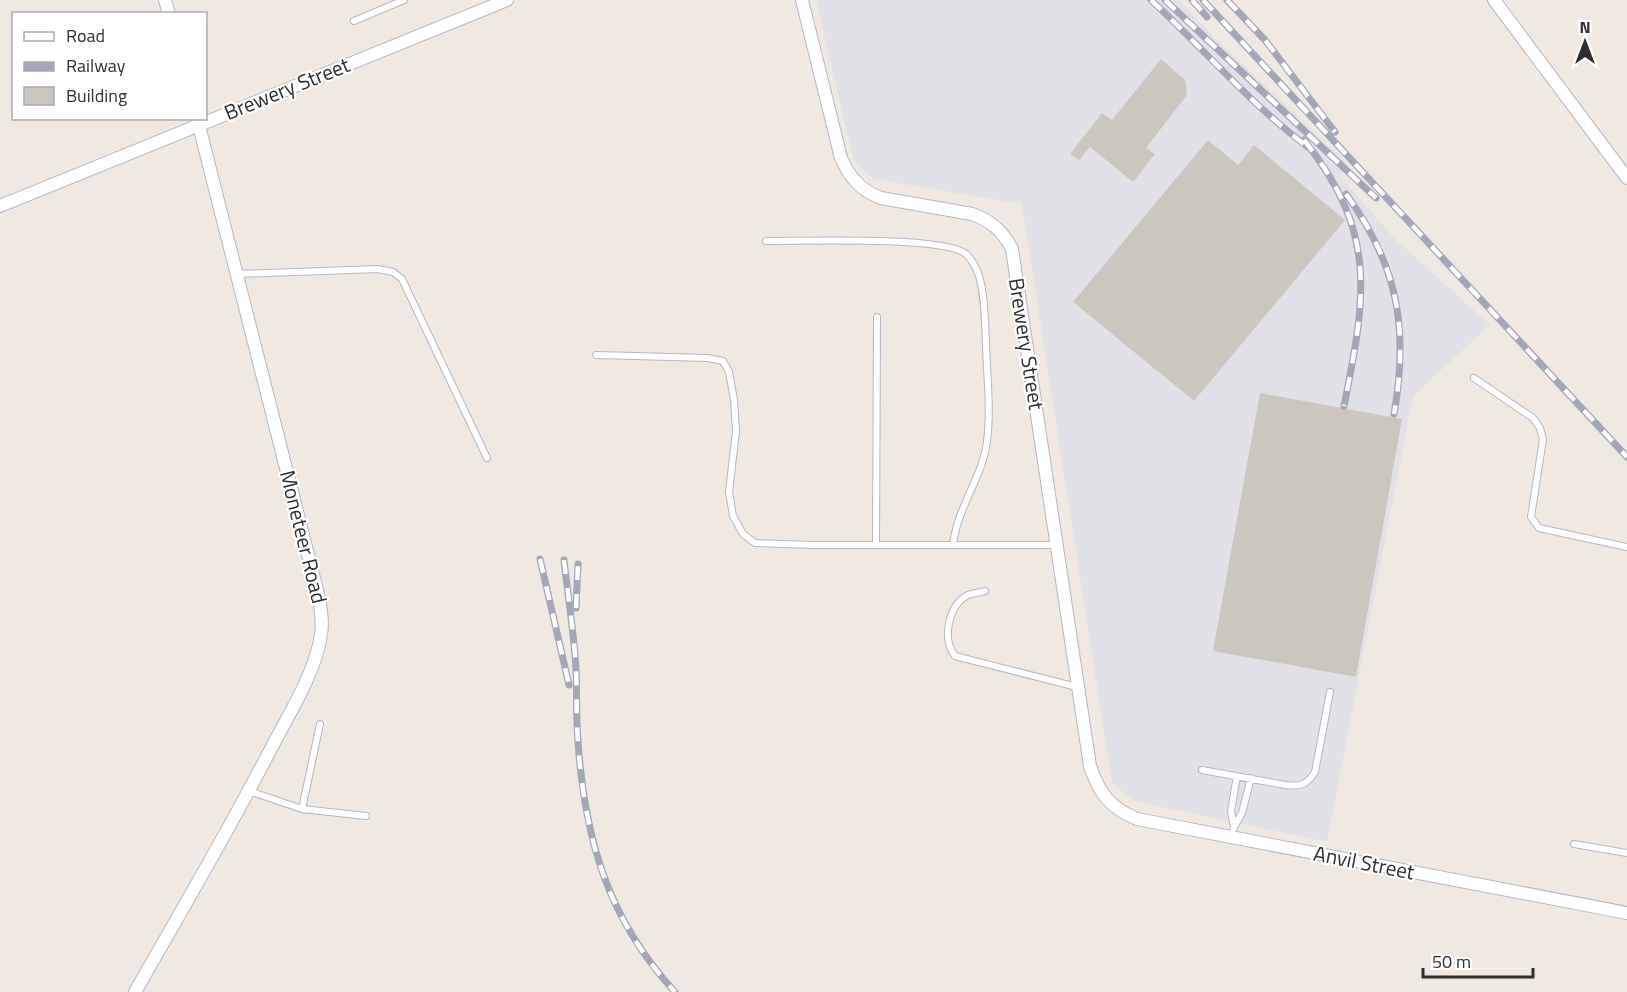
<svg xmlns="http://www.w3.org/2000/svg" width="1627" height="992" viewBox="0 0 1627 992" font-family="'Titillium Web',sans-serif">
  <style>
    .industrial { fill: #e3e1e8 }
    .building { fill: #cbc7bf }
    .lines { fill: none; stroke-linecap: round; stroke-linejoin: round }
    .service-casing { stroke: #b4b7c1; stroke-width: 8 }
    .minor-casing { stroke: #b4b7c1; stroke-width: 14 }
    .service { stroke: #fff; stroke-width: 6 }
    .minor { stroke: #fff; stroke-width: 12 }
    .rail-casing { stroke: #a3a6b8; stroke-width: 7 }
    .rail { stroke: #fff; stroke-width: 4.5; stroke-dasharray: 14; stroke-linecap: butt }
    .labels { text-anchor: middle; stroke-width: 4.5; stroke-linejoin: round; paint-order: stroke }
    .street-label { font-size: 21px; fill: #2e2e2e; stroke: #fff }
  </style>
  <rect width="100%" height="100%" fill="#efe9e1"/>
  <!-- industrial -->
  <path class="industrial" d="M816,0h363l39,41 132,125 -10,10 54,62 96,87 -77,71 -86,446 -193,-41 -22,-18 -90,-579 -149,-25 -19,-18z"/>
  <!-- building -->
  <path class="building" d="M1161,59l24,21 2,15 -41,53 9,6 -22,28 -43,-35 -11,13 -9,-6 32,-41 10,7z
    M1208,140l30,25 16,-20 91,75 -151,181 -121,-99z
    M1260,393l142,26 -46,258 -143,-26z"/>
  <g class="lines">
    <defs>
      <path id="service" d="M354,21l50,-21
        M766,241c36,0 178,-5 200,13 4,3 10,13 12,19 7,19 7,52 8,72 1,32 5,65 1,96 -4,36 -30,66 -34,104
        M237,274l141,-5 15,3 9,7 85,179
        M596,355l112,3 15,3 6,11 5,28 2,31 -7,61 4,24 10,18 12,9 57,2h245
        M1474,378l59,40 7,10 3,11 -12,78 8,11 88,19
        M876,545l1,-228
        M985,591c-6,2 -14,2 -19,5 -18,11 -24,44 -11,60l122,31
        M1202,770l83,15c15,2 22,0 30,-13l15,-80
        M249,791l53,18 64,7
        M302,809l18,-85
        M1234,826l-3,-15 6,-35
        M1231,837l3,-10 8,-14 9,-35
        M1574,844l53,9"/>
      <path id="minor" d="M165,0l4,14
        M802,0l39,158c9,20 19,32 40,40l91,16c19,7 30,16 40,35l78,517c9,27 20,42 47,53l490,94
        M1494,0l133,178
        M0,206l507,-206
        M135,992c48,-84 97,-167 141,-253 17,-32 39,-67 45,-104 2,-13 0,-24 -2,-37l-122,-480"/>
    </defs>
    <!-- service casing -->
    <use href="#service" class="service-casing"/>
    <!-- minor casing -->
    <use href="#minor" class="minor-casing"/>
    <!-- service -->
    <use href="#service" class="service"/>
    <!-- minor -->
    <use href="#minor" class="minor"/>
    <defs>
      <path id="rail" d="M1151,0c53,49 99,104 157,147
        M1165,0l211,198
        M1192,0l15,17
        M1203,0l424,457
        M1227,0l38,40 70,92
        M1304,140c74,93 62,156 40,266
        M1346,194c52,71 63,135 48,220
        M540,559l29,126
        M564,560c4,37 10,73 12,109 1,25 0,49 2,73 7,98 30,177 97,250
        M576,608l2,-44"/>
    </defs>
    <!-- rail casing -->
    <use href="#rail" class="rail-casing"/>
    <!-- rail -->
    <use href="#rail" class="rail"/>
  </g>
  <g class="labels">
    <!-- street labels -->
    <g class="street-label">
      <text transform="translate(287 89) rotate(-22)" y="7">Brewery Street</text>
      <text transform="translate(1026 344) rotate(81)" y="7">Brewery Street</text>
      <text transform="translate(303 537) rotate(76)" y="7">Moneteer Road</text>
      <text transform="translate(1364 863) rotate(11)" y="7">Anvil Street</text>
    </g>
  </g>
  <!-- legend -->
  <rect x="12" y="12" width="195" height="108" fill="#ffffff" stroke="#ababab" stroke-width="1.5"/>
  <rect x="24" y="32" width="30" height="9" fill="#ffffff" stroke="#ababab" stroke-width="1.5"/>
  <text x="66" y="42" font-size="18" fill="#2e2e2e">Road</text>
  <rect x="24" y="62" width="30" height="9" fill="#a3a6b8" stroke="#ababab" stroke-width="1.5"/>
  <text x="66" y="72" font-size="18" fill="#2e2e2e">Railway</text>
  <rect x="24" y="87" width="30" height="18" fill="#cbc7bf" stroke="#ababab" stroke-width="1.5"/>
  <text x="66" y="102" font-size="18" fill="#2e2e2e">Building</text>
  <!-- north arrow -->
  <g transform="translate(1585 42)" stroke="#ffffff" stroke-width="4.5" paint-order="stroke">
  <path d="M0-4.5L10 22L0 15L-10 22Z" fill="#2e2e2e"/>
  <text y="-9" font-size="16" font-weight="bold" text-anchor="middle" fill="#2e2e2e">N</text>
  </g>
  <!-- scale -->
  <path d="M1423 968v9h110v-9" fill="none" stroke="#2e2e2e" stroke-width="3"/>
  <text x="1432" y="968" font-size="18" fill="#2e2e2e" stroke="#ffffff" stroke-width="4.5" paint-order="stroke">50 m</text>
</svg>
